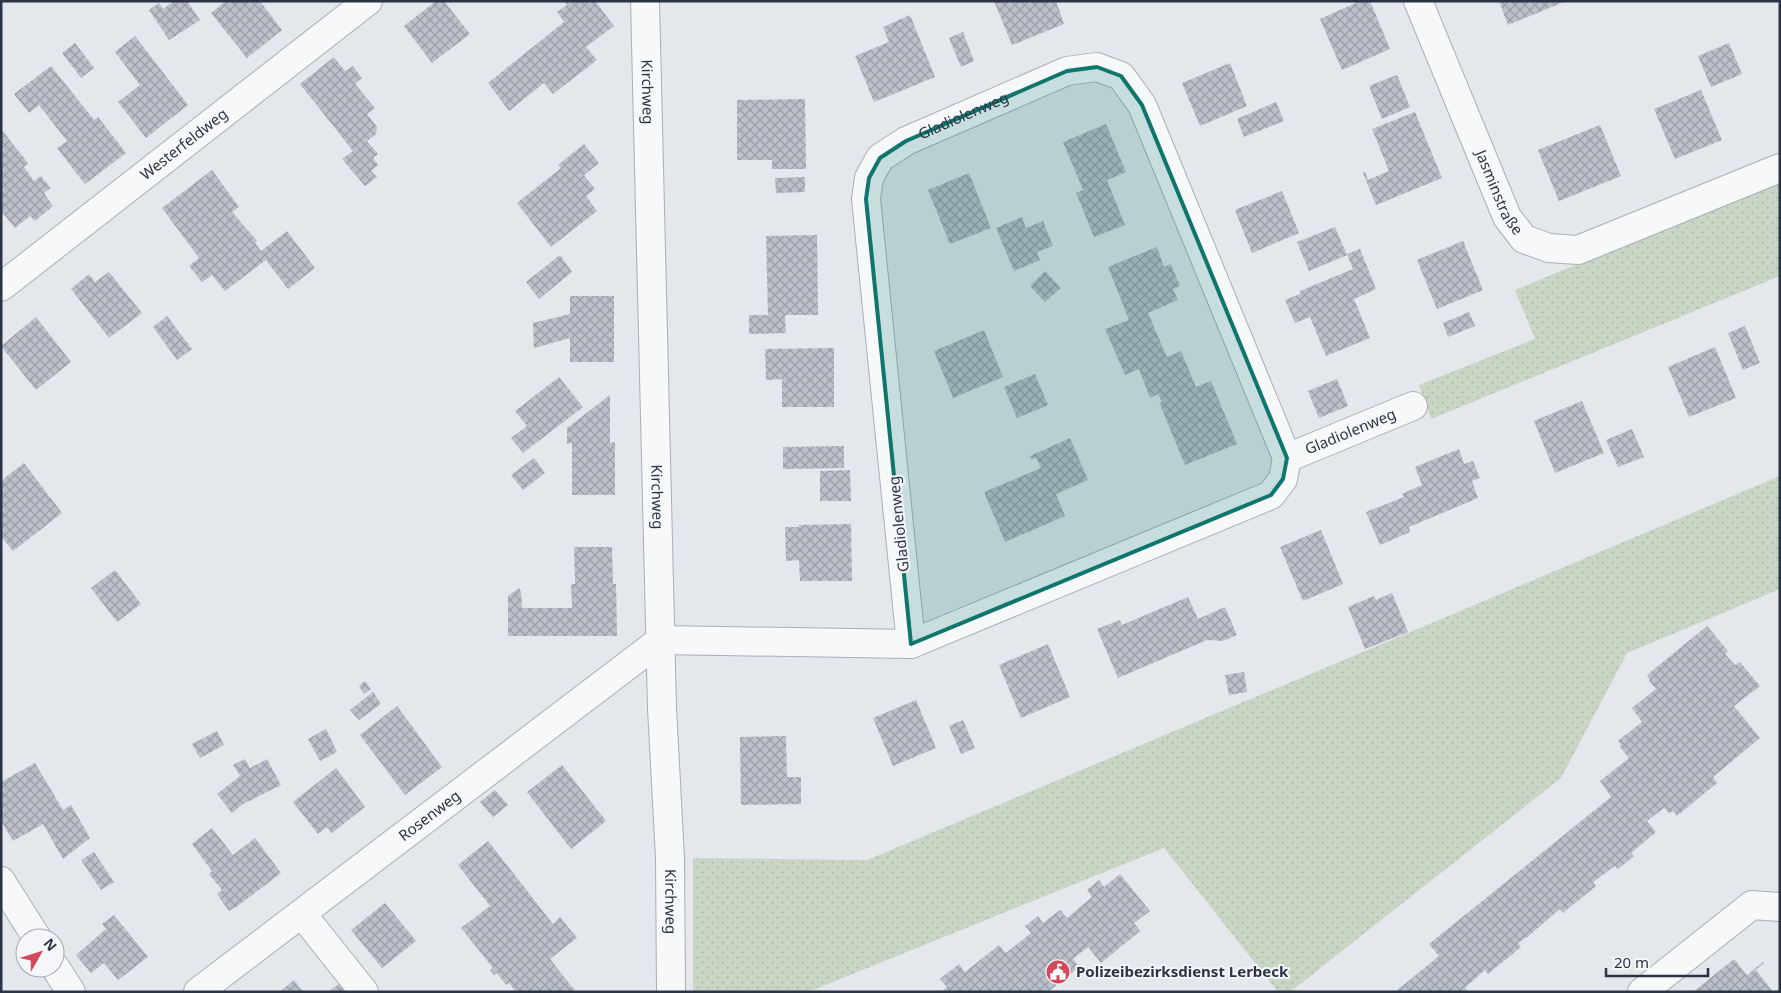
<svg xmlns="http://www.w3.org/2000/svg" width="1781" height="993" viewBox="0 0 1781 993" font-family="'Noto Sans',sans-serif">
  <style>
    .grass { fill: url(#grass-dots) }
    .building { fill: url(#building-cross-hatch) }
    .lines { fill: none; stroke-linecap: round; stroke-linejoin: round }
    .minor-casing { stroke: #a9aeb7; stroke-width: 30 }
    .minor { stroke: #f7f8fa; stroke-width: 28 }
    .marked { fill: #0f766e; fill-opacity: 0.2; stroke: #0f766e; stroke-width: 4; stroke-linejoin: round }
    .labels { text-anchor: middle; stroke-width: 4; stroke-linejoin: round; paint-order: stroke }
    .street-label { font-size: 15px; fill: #2b3445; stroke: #f4f6f9 }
    .poi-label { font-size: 15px; font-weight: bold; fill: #2b3445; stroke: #f4f6f9; text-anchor: start }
  </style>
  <defs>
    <pattern id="grass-dots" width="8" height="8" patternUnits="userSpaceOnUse" patternTransform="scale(1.25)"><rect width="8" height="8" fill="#c9d6c5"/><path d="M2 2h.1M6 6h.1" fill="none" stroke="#adb8ab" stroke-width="1.8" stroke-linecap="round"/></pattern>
    <pattern id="building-cross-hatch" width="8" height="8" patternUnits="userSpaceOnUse" patternTransform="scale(1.25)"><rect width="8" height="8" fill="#bbc0ca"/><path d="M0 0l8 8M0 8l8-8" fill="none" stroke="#989da6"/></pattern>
  </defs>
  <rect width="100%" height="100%" fill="#e4e7ec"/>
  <!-- grass -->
  <path class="grass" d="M1780,181v95l-349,143 -12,-34 116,-46 -20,-49z
    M1780,476v113l-153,64 -66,125 -271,214h-12l-114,-144 -356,144h-115v-134l174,2 541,-227z"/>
  <!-- building -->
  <path class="building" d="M174,1h13l13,19 -31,20 -20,-30 10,-7 4,6z
    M226,1h34l22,29 -35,28 -36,-45z
    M436,1h8l26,33 -38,29 -28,-37z
    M564,1h31l19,25 -28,21 11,13 -44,34 -9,-11 -35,28 -21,-28 76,-61 -7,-10 10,-7z
    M994,1h62l8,23 -52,21z
    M1360,1h10l20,48 -48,21 -22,-51z
    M1499,1h67l-58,24z
    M910,15l25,62 -61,25 -19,-46 34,-14 -6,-15z
    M963,32l11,29 -13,6 -12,-29z
    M135,36l53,69 -42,33 -28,-36 22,-17 -25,-33z
    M75,43l19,25 -13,10 -19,-25z
    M1729,43l13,31 -31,13 -13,-31z
    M334,57l11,14 8,-5 9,12 -7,6 20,24 -8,6 10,13 -1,7 -9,7 11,13 -5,4 5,7 -7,6 6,6 -12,9 -23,-27 11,-8 -53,-67z
    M1230,63l17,43 -47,20 -18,-43z
    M51,66l43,54 4,-3 28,36 -41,31 -28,-36 10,-7 -28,-36 -10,8 -15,-19z
    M1397,75l13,32 -28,12 -13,-33z
    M1701,90l21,50 -47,19 -21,-50z
    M805,99l1,70h-34v-9h-35v-60z
    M1276,102l8,19 -40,16 -7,-18z
    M1415,112l27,66 -66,27 -13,-32 2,-1 3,8 21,-9 -17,-42z
    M1106,124l20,48 -19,8 18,45 -31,12 -18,-44 7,-3 -20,-48z
    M1600,125l21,51 -62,25 -21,-51z
    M1,129l27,34 -4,4 10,14 7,-5 10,12 -7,5 9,13 -18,15 -5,-5 -15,12 -14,-17v-30l2,-2 -2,-2z
    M584,144l15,19 -15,12 11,14 -9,7 11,15 -46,36 -34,-44 44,-35 -3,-3z
    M212,170l27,37 -7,5 25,29 -2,2 6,8 26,-20 28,37 -27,21 -22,-29 -41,31 -13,-16 -10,7 -13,-16 10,-8 -37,-50z
    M969,173l22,55 -41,16 -22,-54z
    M805,177v15l-29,1 -1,-15z
    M1282,191l17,42 -47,20 -17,-43z
    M1022,217l4,11 17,-7 10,25 -16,6 3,8 -26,11 -18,-43z
    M1335,227l12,28 -38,16 -12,-29z
    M817,235l1,80h-33l1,18 -37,1v-19h19l-2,-79z
    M1463,241l20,49 -46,19 -20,-49z
    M1157,247l7,20 7,-3 9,22 -7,3 5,11 -30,13 19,44 14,-6 15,36 15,-6 26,63 -52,21 -26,-63h3l-4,-8 -8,4 -11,-29 -14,6 -20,-46 24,-9 -21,-53z
    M1360,249l16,40 -22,10 16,39 -44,18 -16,-39 -15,6 -10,-23 15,-6v-3l53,-22 -6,-15z
    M560,255l12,17 -33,27 -13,-17z
    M1045,271l16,17 -16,14 -15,-16z
    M109,272l33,41 -33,25 -38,-49 18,-15 6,8z
    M570,296h44v66h-44v-24l-36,10 -1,-25 37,-9z
    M1469,312l6,14 -27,11 -5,-14z
    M167,316l25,33 -15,11 -24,-33z
    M36,317l35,45 -35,28 -35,-44z
    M1745,326l15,37 -17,7 -15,-37z
    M984,330l19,47 -50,21 -19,-47z
    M1715,347l21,51 -47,19 -21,-50z
    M834,348v59h-52v-28l-16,1 -1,-31z
    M1035,374l13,31 -31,13 -13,-31z
    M559,377l24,30 -60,46 -12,-15 16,-12 -12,-15z
    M1337,379l11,27 -29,12 -11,-27z
    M610,395v48l5,-1v53h-43v-52l-5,1v-16z
    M1582,401l22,52 -49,20 -21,-52z
    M1632,429l12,28 -26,10 -12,-27z
    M1070,438l18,42 -32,14 9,22 -60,26 -21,-50 57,-24 -5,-10 -5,1 -1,-3z
    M844,446v22l-61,1v-22z
    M1459,449l5,15 9,-3 7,17 -8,3 6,17 -69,29 1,5 -30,13 -14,-33 38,-15 -2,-3 20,-9 -7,-18z
    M534,458l11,15 -22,17 -12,-15z
    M24,463l38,50 -49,38 -12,-15v-55z
    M850,470l1,31h-31v-30z
    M851,524l1,57h-52l-1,-21 -13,1 -1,-34h14v-2z
    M1321,530l22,54 -40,17 -23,-54z
    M574,547h38l1,37h3l1,52h-109v-40l11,-8 2,4 1,16h50l-1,-24h4z
    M115,570l26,34 -24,18 -26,-34z
    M1392,593l16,39 -43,17 -17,-42 26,-11 2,4z
    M1188,597l10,22 27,-12 12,28 -14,6 -16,-1 -89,38 -21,-49 23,-9 2,5z
    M1707,626l21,25 -3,3 10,11 5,-3 20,24 -26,20 26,32 -47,39 4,6 -40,33 -4,-5 -4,2 -5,-5 -17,13 9,11 -25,21 3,3 -16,13 -3,-3 -22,16 3,4 -33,27 -3,-4 -34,29v-1l-8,6 3,4 -33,27 -3,-4 -8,7 -12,11 3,4h-73l44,-36 -10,-12 182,-147 -11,-16 29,-23 -9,-11 1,-2 -3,-4 24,-19 -10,-14 24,-19 -7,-8 1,-1 -3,-5z
    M1048,644l22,53 -49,21 -22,-53z
    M1244,672l3,20 -18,3 -4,-20z
    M365,681l6,8 -7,5 -5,-8z
    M373,692l8,12 -22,16 -9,-10z
    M916,700l20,48 -43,18 -20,-48z
    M397,706l45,61 -37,28 -45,-60z
    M963,720l12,28 -14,6 -12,-28z
    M326,729l11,23 -17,9 -12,-22z
    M217,731l7,14 -24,13 -8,-14z
    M786,736l1,41h14v27l-60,1 -1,-68z
    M245,759l5,9 17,-9 14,26 -38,19 -11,9 -15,-19 23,-18 -7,-11z
    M35,763l28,47 8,-5 19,33 -27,21 -20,-35 -30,17 -12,-20v-39z
    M562,765l44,56 -35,28 -44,-57z
    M336,768l29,39 -33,26 -5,-6 -9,7 -25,-32z
    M495,790l13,15 -15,12 -13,-15z
    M212,828l21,27 22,-17 26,35 -46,35v-1l-6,4 -12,-17 5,-4 -13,-16 3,-3 -20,-27z
    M488,841l65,83 7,-7 17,21 -27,21 26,33h-60l-7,-9 -3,2 -9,-12 -3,2 -4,-5 3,-2 -32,-40 29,-22 -32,-41z
    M94,852l20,30 -13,8 -20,-30z
    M1120,874l30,37 -16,12 6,8 -39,32 -13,-16 -15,12 6,8 -31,25h-107l6,-5 -7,-8 19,-15 6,8 34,-27 7,8 25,-20 -6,-7 13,-10 5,7 17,-13 7,8 25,-21 -5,-7 12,-10 5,7z
    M385,903l31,38 -34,27 -31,-38z
    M114,915l34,42 -30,23 -14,-17 -13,10 -15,-18 30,-26 -4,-5z
    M1734,959l13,16 16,-13 1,1 -8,7 17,22h-80z
    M294,980l9,12h-24z
    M343,981l8,11h-23z"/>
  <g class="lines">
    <defs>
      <g id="minor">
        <path id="s1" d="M645,1l17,707 8,150 1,134"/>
        <path id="s2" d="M1418,1l89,216 17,22 25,9 29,2 202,-82"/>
        <path id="s3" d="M1,287l367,-286"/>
        <path id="s4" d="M911,644l-45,-445 3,-21 11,-20 26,-17 161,-70 30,-4 24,9 21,29 145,353 126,-52"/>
        <path d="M1,881l36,57"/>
        <path d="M302,914l62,78"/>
        <path d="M55,967l16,25"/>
        <path id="s5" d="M198,992l463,-352 250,4 360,-149 12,-16 4,-21"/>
        <path d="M1642,992l110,-87 28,2"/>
      </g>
    </defs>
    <!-- minor casing -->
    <use href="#minor" class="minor-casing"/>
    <!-- minor -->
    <use href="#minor" class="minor"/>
  </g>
  <!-- marked area -->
  <path class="marked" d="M1097,67l24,9 21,29 145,353 -4,21 -12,16 -360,149 -45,-445 3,-21 11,-20 26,-17 161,-70z"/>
  <!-- icons -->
  <defs>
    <symbol id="civic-disc" viewBox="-11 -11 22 22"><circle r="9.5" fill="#d1495b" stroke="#f4f6f9"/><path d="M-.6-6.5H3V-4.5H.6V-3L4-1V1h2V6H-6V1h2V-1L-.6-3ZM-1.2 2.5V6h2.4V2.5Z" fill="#fff"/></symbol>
  </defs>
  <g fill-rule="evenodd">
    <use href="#civic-disc" x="1044" y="958" width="28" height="28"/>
  </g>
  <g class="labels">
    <!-- street labels -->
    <g class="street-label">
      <text dy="5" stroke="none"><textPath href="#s1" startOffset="91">Kirchweg</textPath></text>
      <text dy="5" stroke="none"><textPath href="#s4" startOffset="585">Gladiolenweg</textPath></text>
      <text dy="5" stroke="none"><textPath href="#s3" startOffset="232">Westerfeldweg</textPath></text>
      <text dy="5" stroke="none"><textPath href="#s2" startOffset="208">Jasminstraße</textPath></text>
      <text dy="5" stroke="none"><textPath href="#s4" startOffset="1240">Gladiolenweg</textPath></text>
      <text dy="5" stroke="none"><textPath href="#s1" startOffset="496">Kirchweg</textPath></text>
      <text transform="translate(899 524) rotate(-96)" y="5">Gladiolenweg</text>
      <text dy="5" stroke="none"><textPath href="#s5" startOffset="291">Rosenweg</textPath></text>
      <text dy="5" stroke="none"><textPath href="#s1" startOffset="901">Kirchweg</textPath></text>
    </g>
    <!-- poi labels -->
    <g class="poi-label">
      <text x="1076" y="977">Polizeibezirksdienst Lerbeck</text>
    </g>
  </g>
  <!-- border -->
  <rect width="1781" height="993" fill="none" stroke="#2b3445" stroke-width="5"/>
  <!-- north arrow -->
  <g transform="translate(40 953) rotate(51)"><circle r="24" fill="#f4f6f9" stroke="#a4a8b1"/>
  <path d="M0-4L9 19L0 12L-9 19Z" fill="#d1495b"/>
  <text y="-8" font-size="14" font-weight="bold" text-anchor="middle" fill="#2b3445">N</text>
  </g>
  <!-- scale -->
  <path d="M1606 968v8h102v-8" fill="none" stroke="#2b3445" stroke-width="2.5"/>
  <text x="1614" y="968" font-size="15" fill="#2b3445" stroke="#f4f6f9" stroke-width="4" paint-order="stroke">20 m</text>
</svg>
